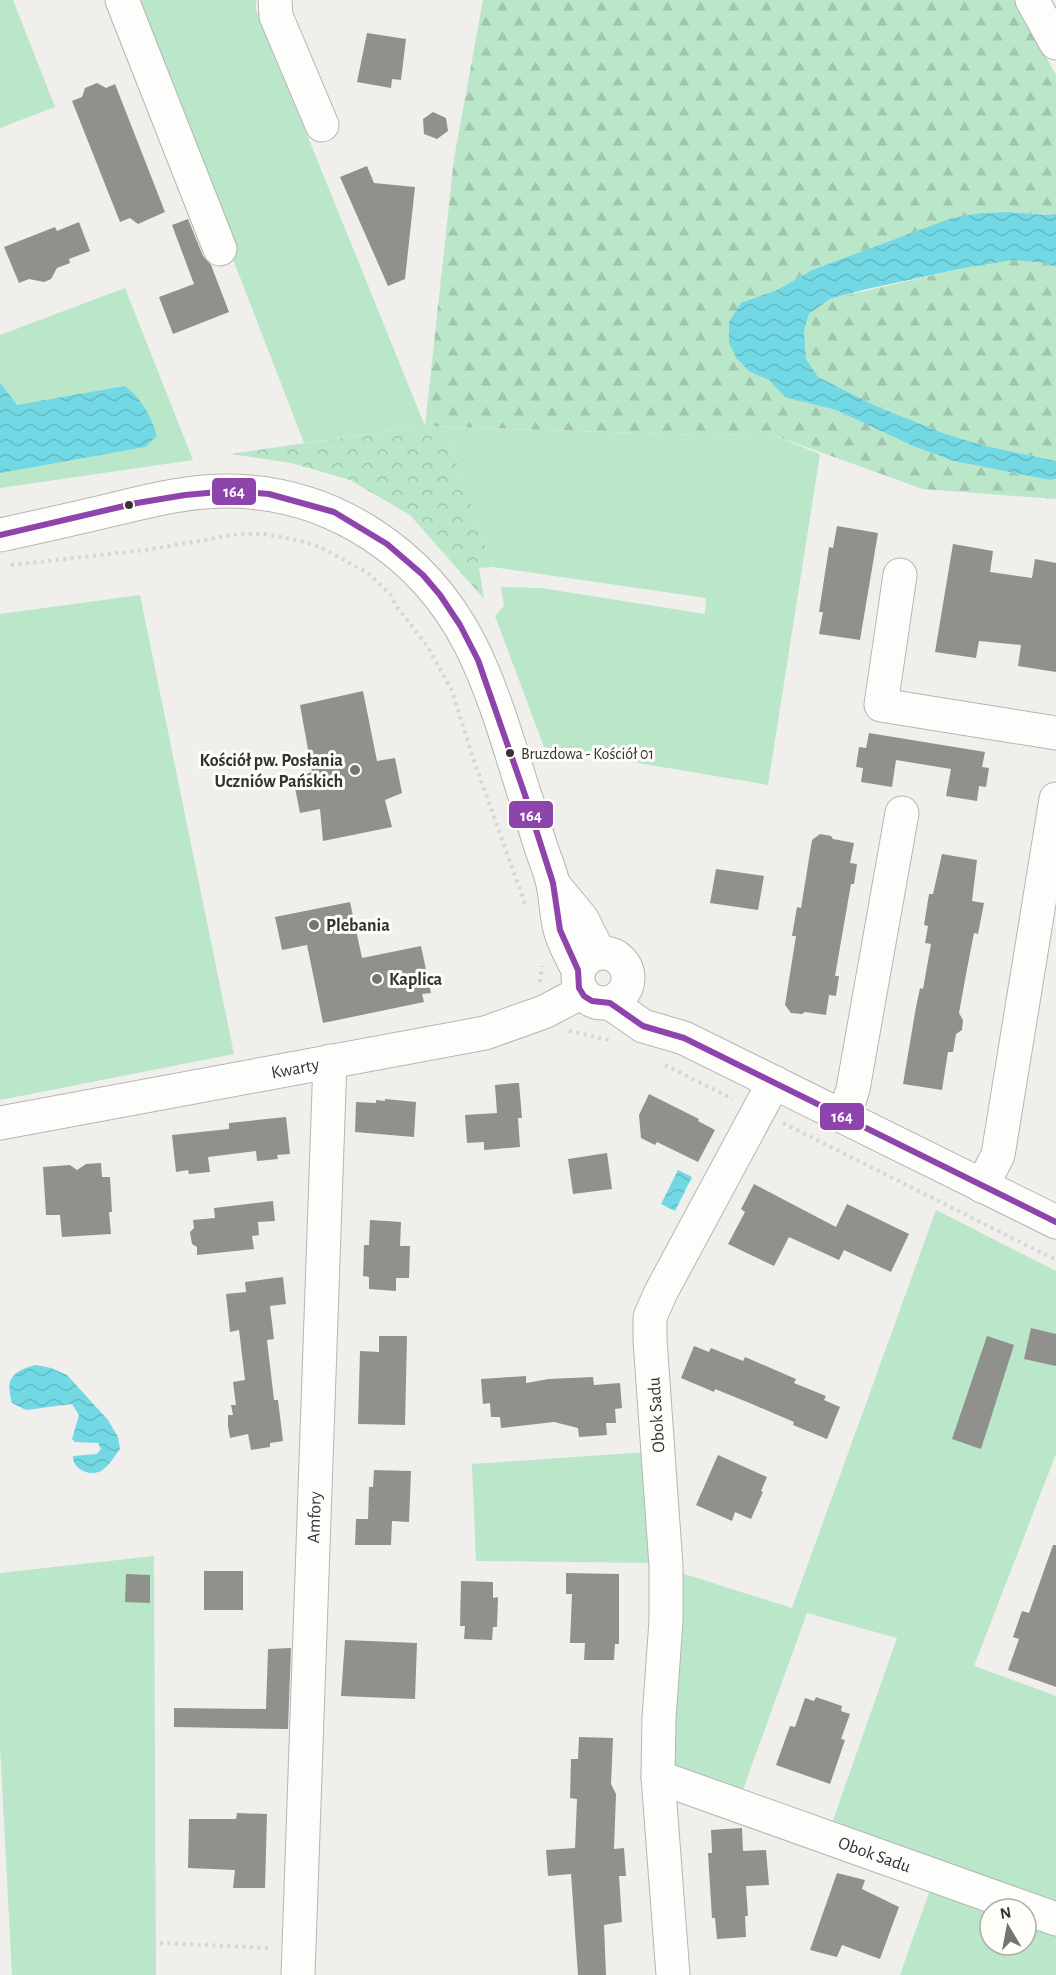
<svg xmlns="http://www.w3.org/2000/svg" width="1056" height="1975" viewBox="0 0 1056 1975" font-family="'Alegreya Sans',sans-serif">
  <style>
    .grass { fill: #bae6c9 }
    .forest { fill: url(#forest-firs) }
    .park { fill: url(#park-crowns) }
    .water { fill: url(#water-waves) }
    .building { fill: #90908d }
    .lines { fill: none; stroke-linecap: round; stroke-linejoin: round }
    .minor-casing { stroke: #b5b5b3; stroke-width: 35 }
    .path { stroke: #d6d6d5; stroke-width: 4; stroke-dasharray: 3 4.5; stroke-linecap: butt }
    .minor { stroke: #fdfdfc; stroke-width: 33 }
    .bus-1-casing { stroke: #fffdf8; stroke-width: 10 }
    .bus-1 { stroke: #8e44ad; stroke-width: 6 }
    .bus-dot { fill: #343331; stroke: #fffdf8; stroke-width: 2 }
    .poi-dot { fill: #767572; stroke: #fffdf8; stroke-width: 2 }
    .labels { text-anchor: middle; stroke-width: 6; stroke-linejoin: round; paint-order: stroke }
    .bus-label { font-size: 16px; fill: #343331; stroke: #fffdf8; text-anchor: start }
    .poi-label { font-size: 18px; font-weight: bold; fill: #343331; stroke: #fffdf8; text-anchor: start }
    .street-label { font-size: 18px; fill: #343331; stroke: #fffdf8 }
    .line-badge { stroke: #fffdf8; stroke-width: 2 }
    .badge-label { font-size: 16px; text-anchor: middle; font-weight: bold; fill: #fff }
  </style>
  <defs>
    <pattern id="forest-firs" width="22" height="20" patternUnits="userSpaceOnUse" patternTransform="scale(1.5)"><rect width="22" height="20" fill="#bae6c9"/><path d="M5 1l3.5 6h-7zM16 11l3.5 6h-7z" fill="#a0c6ad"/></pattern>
    <pattern id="park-crowns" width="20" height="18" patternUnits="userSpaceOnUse" patternTransform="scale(1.5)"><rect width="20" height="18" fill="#bae6c9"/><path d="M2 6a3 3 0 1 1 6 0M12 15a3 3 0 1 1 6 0" fill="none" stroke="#a0c6ad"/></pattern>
    <pattern id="water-waves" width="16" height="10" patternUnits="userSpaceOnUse" patternTransform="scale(1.5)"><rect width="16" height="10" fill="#71d8e4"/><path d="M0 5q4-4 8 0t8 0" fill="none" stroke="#62bac4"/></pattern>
  </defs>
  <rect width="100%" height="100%" fill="#f0efec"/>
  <!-- grass -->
  <path class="grass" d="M0,0h13l42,107 -55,21z
    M133,0h123v9l169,417 -121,17z
    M125,288l68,172 -193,28v-153z
    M445,427l258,8 67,-1 50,20 -52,331 -224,-38 -49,-131 9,-10 -3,-19 40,1 164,26 1,-16 -214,-31z
    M140,595l94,459 -234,46v-486z
    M936,1210l120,61v183l-82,212 82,30v212l-225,-82 66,-188 -90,-25 -66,182 -66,-26 3,-197 114,36z
    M648,1452l9,111 -181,-2 -4,-97z
    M154,1556l2,419h-144l-12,-229v-173z
    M932,1884l58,25v36h36v-28l30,11v47h-156z"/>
  <!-- forest -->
  <path class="forest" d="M483,0h531l42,75v139l-11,1 -36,-3 -28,1 -28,5 -141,52 -35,20 -40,69 13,13 19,8 17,17 50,13 77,36 41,15 96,19 6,-1v20l-133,-10 -153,-55 -67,1 -278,-9 29,-267z
    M1014,260l31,3 11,4v194l-75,-16 -38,-12 -67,-27 -59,-29 -11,-18 -2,-29 5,-16 21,-15 139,-32z"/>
  <!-- park -->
  <path class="park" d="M425,426l20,1 47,140 -13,1 5,31 -74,-84 -60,-35 -59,-17 -61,-9z"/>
  <!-- water -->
  <path class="water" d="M1009,212l36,3 11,-1v53l-11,-4 -31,-3 -45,7 -102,22 -37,10 -21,15 -5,16 2,29 12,18 58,29 67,27 38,12 75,16v18l-6,1 -96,-19 -41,-15 -77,-36 -51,-13 -16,-17 -19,-8 -13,-13 -8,-16v-21l12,-19 36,-13 35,-20 140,-52 29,-5z
    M0,383l17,22 108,-19c17,13 26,30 32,50l-12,11 -145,26z
    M678,1170l14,7 -17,34 -14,-7z
    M36,1365l15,3 16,7 41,45 10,17 2,12c-6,8 -11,17 -19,22 -12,6 -29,-2 -28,-15l24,-2 4,-5 -3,-6 -23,-1 -3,-3 7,-24 -7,-11 -46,6 -14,-7c-7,-24 0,-32 24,-38z"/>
  <!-- building -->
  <path class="building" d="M367,33l39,6 -5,41 -9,-1 -1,9 -34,-6z
    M97,83l9,5 9,-4 50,128 -27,12 -8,-6 -10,4 -48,-121 10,-4 3,-9z
    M433,112l13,6 2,13 -11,8 -13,-5 -1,-15z
    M367,166l7,17 41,4 -10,92 -17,7 -48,-109z
    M188,219l15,37 8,9 18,47 -56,22 -14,-37 35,-13 -22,-59z
    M79,222l11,29 -21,8 1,4 -13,5 -6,11 -7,3 -15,-3 -10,4 -15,-36 51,-20 2,4z
    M837,526l41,7 -18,107 -41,-6 4,-22h-4l10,-65 4,1z
    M953,544l40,7 -3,21 42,6 3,-19 21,4v109l-38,-6 3,-21 -42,-4 -3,17 -41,-6z
    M363,691l14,70 18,-3 7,35 -17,7 7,27 -69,14 -3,-32 -20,4 -7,-35 19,-6 -12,-67z
    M869,733l116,19 -3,15 7,1 -3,19 -7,-1 -2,15 -31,-5 5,-27 -55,-9 -4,27 -31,-5 2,-14 -7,-1 3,-20 7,1z
    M820,834l11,2 2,3 21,4 -4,20 7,1 -3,20h-3l-16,92h4l-3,20 -7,-1 -3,20 -21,-3 -3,2 -11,-1 -6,-8 11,-69h-4l5,-29 4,1 11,-68z
    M942,854l35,6 -5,41 12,2 -6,31 -4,-1 -7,36 -8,44 4,7 -1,10 -6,4 -3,18h-5l-6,38 -39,-6 13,-77 4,-19 3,1 8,-45 -6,-1 3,-17 -4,-1 5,-31h4z
    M716,869l48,7 -6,34 -48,-7z
    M350,902l12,56 59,-12 10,47 -9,1 2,8 -101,21 -16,-78 -25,5 -7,-33z
    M514,1083h5l3,35h-4l2,29 -36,3v-8l-17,1 -2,-28 32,-2 -2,-28z
    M649,1094l50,25 -1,2 17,9 -17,32 -41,-20 -2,3 -14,-7 -2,-23z
    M385,1099l31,3 -2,35 -59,-5 1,-30 20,1v-3l9,1z
    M286,1117l4,37 -13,1 1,4 -21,2 -1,-10 -48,6 2,15 -21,2 -1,-4 -12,2 -4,-37 57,-6v-6z
    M607,1153l5,36 -39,5 -5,-35z
    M101,1163l1,14h8l2,35h-3l2,22 -49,3 -2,-22h-14l-3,-48 27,-2 7,5 9,-6z
    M754,1184l82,43 11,-23 62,30 -18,38 -47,-22 -5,10 -50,-23 -15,29 -46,-22 17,-32 -4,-3z
    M273,1201l2,20 -17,1 1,13 -7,1 2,13 -57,6v-8l-5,-3 -2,-12 4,-4 -1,-8 22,-2 -1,-10z
    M370,1220l31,2 -1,24h10l-1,32h-13v13l-27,-2v-12l-6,-1 1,-31h5z
    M283,1277l3,27 -16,2 4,33 -7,1 7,60h4l5,41 -13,2v4l-19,3 -3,-16 -18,4 -2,-12v-11h5l-2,-10h5l-3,-23 12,-2 -6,-50 -9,2 -4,-38 20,-2 -1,-10z
    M1031,1328l25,6v32l-32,-7z
    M379,1336h28l-2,89 -47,-1 2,-73 19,1z
    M987,1336l27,9 -33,104 -29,-10z
    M694,1346l15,6 2,-4 32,13 2,-4 51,22 -2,4 32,13 -2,4 16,7 -13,32 -34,-14 1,-3 -42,-18 -37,-15 -1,3 -33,-14z
    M526,1376v7l23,-4 44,-2 1,8 26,-2 2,25 -7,1 1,14h-10l1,12 -28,2 -1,-9 -24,-6 -53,6 -1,-11h-9l-1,-14 -7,1 -2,-25z
    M718,1455l49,22 -6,14 2,1 -12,27 -16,-7 -3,9 -36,-16z
    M374,1470l37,1 -2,51 -17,-1 -1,24h-36l1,-26h12l1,-32h4z
    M1053,1545h3v142l-48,-17 11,-31 -6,-2 9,-26 7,2z
    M204,1571h39v39h-39z
    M566,1573l53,1v70h-4l-1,16h-30l1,-17h-15l2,-49h-6z
    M126,1574l24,1v28l-25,-1z
    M461,1581l32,1v16l5,-1 -1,30h-4l-1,13 -28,-1 1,-13h-5z
    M345,1640l72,3 -2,56 -74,-3z
    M291,1648l-3,81 -114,-2v-19l92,1 2,-60z
    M816,1697l26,9 -1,5 9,3 -9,25 4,1 -15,44 -54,-19 14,-39 5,1 10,-29 9,3z
    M579,1737l34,1 -2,46 5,10 -2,55 10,-1 2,28h-7l3,46 -18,3 2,50h-28l-7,-101 -23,2 -2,-26 29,-2 2,-49 -7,-1 1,-39h7z
    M237,1813l30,1 -2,74h-32l2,-18 -47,-2 1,-49h47z
    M742,1828l1,23 23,-1 3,35 -23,1 2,30h-3l1,21 -29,2 -2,-21h-3l-4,-65h4l-1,-23z
    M837,1873l28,7 -3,9 37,18 -19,52 -38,-14 -5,12 -27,-7z"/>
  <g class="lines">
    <defs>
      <g id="minor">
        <path d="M122,0l98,249"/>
        <path d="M275,0l1,16 46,109"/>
        <path d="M1032,0l24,43"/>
        <path d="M0,535c38,-8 77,-17 115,-26 37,-9 77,-19 116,-18 103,2 193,63 239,153 23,45 39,101 54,149 6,16 10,32 15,48 4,14 11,28 14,43 3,14 3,30 7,45 3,14 12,28 18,41"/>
        <path d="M900,575l-19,130 175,28"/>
        <path d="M554,885l28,34 17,34"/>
        <circle cx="603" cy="978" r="25"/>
        <path d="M610,1003l33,23 41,12 372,184"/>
        <path d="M844,1117l9,-28 49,-276"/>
        <path id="s1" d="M0,1123l485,-90 59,-21 38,-20"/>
        <path d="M982,1186l16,-31 58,-356"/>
        <path id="s2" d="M658,1777l398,142"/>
        <path id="s3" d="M298,1975l32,-914"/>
        <path d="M673,1975l-15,-198 1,-59 7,-97v-55l-16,-226v-23l11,-25 113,-210"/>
      </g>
    </defs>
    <!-- minor casing -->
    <use href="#minor" class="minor-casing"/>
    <!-- path -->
    <path class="path" d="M11,565l134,-15 94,-16h26l36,7 19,6 48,26 22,21 7,13 31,40 24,44 21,67 52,146
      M540,982l2,-16
      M569,1031l40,9
      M665,1065l68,34
      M783,1123l273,137
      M160,1943l111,5"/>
    <!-- minor -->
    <use href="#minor" class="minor"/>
    <defs>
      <path id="bus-1" d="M0,535l137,-32 48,-8 45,-4 39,3 65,18 53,32 36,31 17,20 20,30 18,35 47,135 28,88 7,47 18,40 1,18 5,8 8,5 18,2 33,23 41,12 372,184"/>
    </defs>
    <!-- bus-1 casing -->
    <use href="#bus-1" class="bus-1-casing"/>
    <!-- bus-1 -->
    <use href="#bus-1" class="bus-1"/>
  </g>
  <!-- markers -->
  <g class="bus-dot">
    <circle cx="129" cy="505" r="5"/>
    <circle cx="510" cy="753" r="5"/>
  </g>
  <g class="poi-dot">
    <circle cx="355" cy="770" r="6"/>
    <circle cx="314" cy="925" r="6"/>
    <circle cx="377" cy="979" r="6"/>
  </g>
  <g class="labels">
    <!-- bus labels -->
    <g class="bus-label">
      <text x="521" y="759">Bruzdowa - Kościół 01</text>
    </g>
    <!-- poi labels -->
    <g class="poi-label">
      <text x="343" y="766" text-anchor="end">Kościół pw. Posłania<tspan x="343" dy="21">Uczniów Pańskich</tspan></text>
      <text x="326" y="931">Plebania</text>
      <text x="389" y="985">Kaplica</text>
    </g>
    <!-- street labels -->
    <g class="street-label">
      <text dy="6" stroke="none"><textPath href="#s1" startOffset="300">Kwarty</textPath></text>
      <text transform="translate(656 1415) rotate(-94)" y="6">Obok Sadu</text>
      <text dy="6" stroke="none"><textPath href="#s3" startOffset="458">Amfory</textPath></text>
      <text dy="6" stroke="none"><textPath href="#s2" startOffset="230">Obok Sadu</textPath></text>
    </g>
  </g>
  <g class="line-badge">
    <rect x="211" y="477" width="46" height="29" rx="6" fill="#8e44ad"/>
    <rect x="508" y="800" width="46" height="29" rx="6" fill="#8e44ad"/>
    <rect x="819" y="1102" width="46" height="29" rx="6" fill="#8e44ad"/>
  </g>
  <g class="badge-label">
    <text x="234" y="497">164</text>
    <text x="531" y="821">164</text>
    <text x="842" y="1122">164</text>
  </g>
  <!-- north arrow -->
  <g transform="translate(1008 1927) rotate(350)"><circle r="28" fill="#fffdf8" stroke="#aeaca8" stroke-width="1.5"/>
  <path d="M0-4.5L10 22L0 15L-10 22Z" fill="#767572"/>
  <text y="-9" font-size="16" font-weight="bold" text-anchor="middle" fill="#343331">N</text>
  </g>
</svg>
